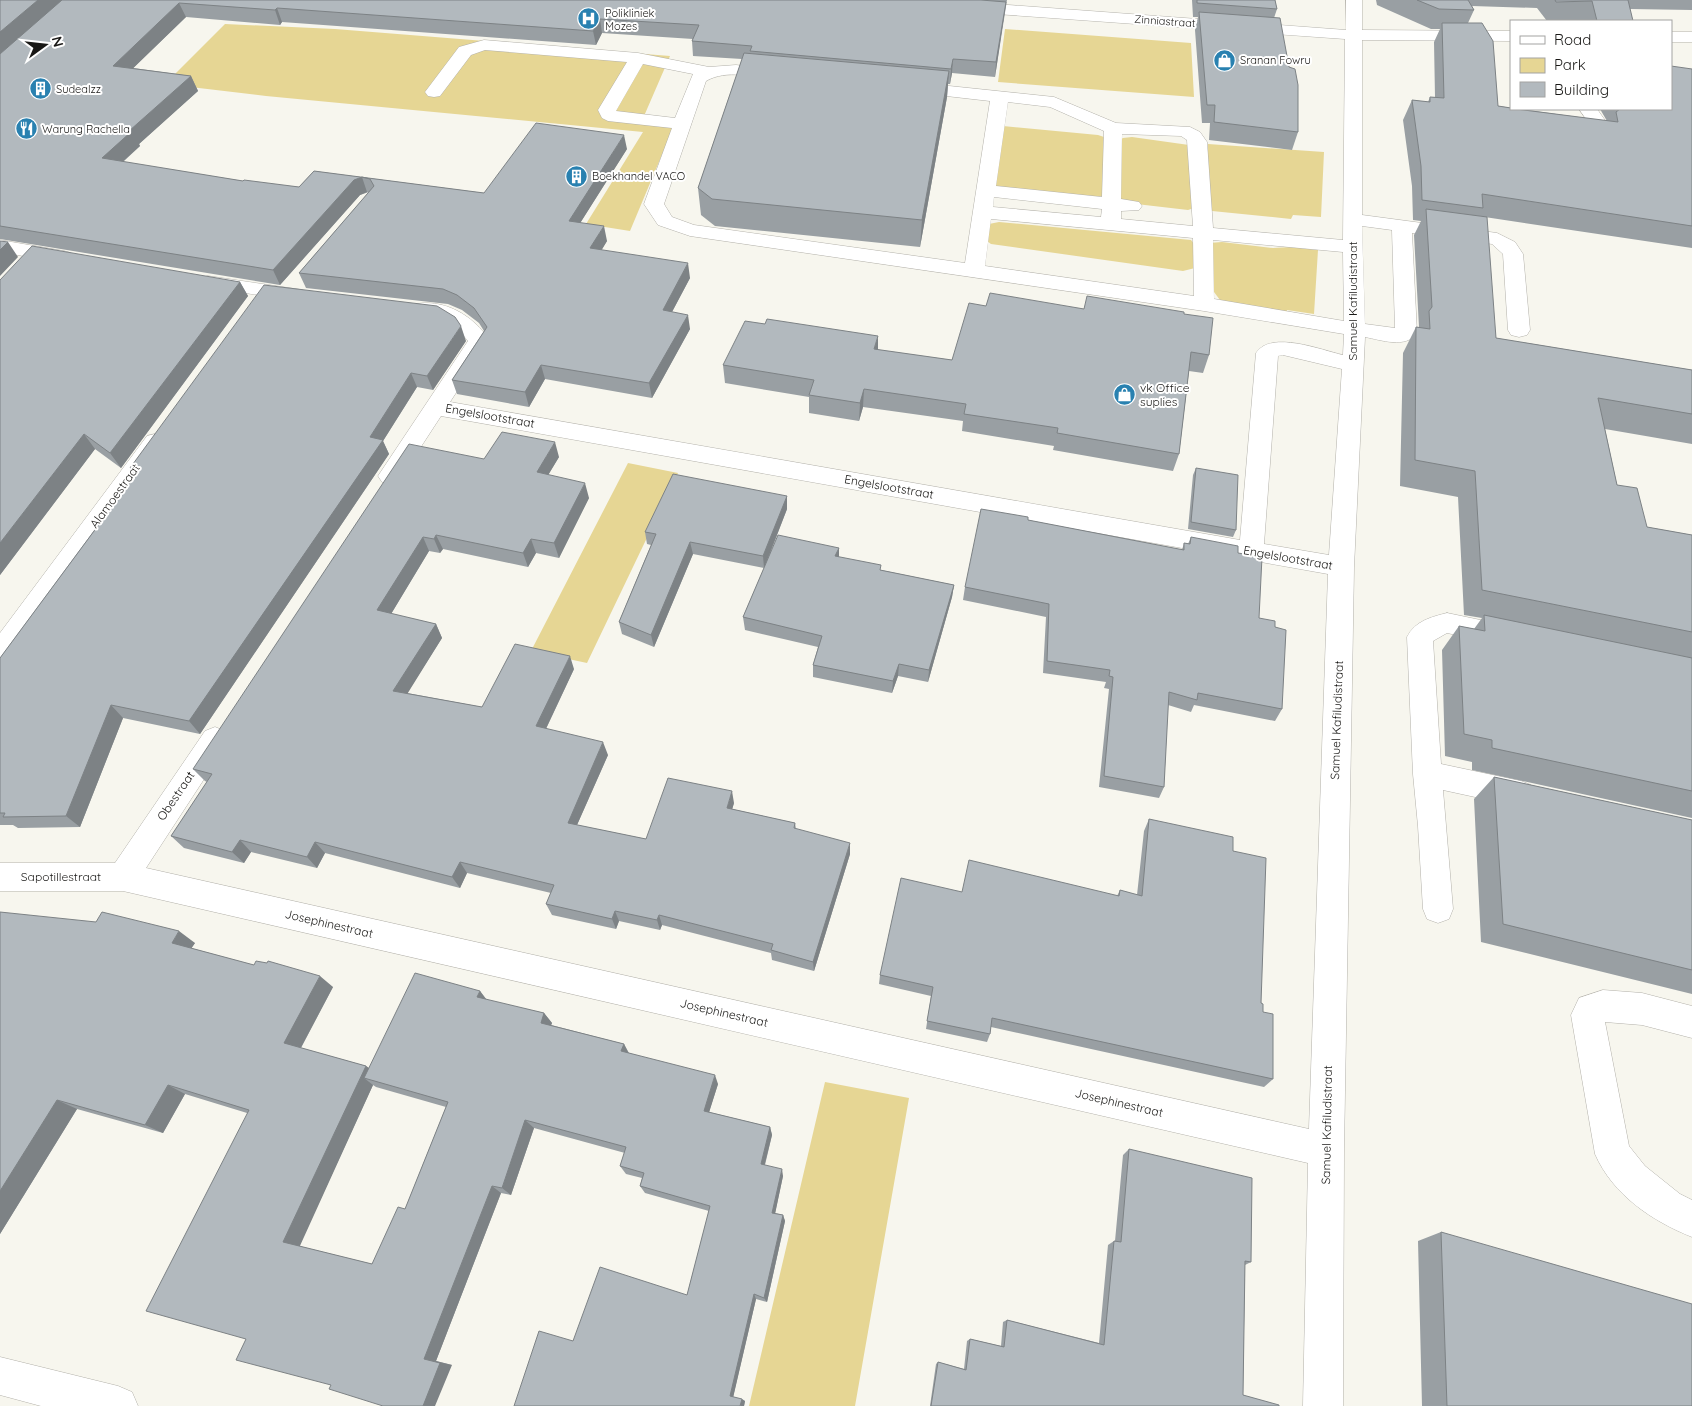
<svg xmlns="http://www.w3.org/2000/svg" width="1692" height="1406" viewBox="0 0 1692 1406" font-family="Quicksand,sans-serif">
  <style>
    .green { fill: #e6d694 }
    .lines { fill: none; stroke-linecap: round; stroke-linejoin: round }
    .minor-casing { stroke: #b3b1aa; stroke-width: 1 }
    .minor { fill: #fff; fill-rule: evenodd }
    .wall { fill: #999fa3; fill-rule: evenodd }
    .shaded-wall { fill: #7d8285 }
    .building { fill: #b2b9be; stroke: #7d8285 }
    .labels { text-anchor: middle; stroke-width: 4; stroke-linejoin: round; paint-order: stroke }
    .far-poi-label { font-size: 11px; fill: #191816; stroke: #fff; text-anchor: start }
    .far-street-label { font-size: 11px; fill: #191816; stroke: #fff }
    .street-label { font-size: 12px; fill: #191816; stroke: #fff }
    .poi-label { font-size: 12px; fill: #191816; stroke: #fff; text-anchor: start }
  </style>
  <rect width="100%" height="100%" fill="#f7f6ee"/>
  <!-- green -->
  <path class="green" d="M225,24l110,5 335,27 -29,67 33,3 -44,105 -44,-7 57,-92 -377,-36 -101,-12z
    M1005,29l186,14 3,54 -196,-15z
    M1003,126l95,9 6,2 1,5 -3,54 -10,4 -96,-12 -3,-8z
    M1132,137l57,8 5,63 -6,2 -69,-8 -1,-61 5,-3z
    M1208,144l116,8 -3,65 -28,-2 -2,4 -79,-8 -6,-11z
    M999,222l192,18 4,5v23l-12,3 -192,-27 -8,-6 6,-14z
    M1222,242l51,6 19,-1 26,3 -4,64 -27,-4 -1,5 -63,-11 -15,-20 1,-41z
    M628,463l50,10 -91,190 -56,-12z
    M825,1082l84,16 -54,308h-106z"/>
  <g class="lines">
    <defs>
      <path id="minor" d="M1346,0h16v30l149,1v10l-149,-1v175l135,18 18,9 8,12 7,76 -3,5 -8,2 -8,-2 -3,-5 -5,-76 -11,-10 -80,-11 5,100c-11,16 -36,7 -52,4l-11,230 -10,583 -1,256h-40l5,-243 -1185,-272h-123v-28h115l90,-132 10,-4 10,4 4,8 -4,8 -79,121 1163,261 19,-555 -887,-158 -43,66 -8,2 -8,-2 -4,-6 90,-135c-18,-25 -31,-20 -57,-26l-3,-5 3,-5c32,-8 62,10 79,36l-40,61 790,138 16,-187c15,-23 65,-3 87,2l1,-21 -140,-23 -514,-75 -32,-11 -14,-21 28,-76 -64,-7 -6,-3 -4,-8 29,-48 -142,-12 -14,5 -31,41 -6,1 -6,-1 -3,-4 34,-45 25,-7 154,13 71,14 27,-2 46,6 2,4 -2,4 -6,1c-23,-3 -49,-11 -70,1l-42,123 8,13 22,8 271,38 25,-162 -79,-9 -6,-1 -3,-4 3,-4 6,-1 143,15 62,26 74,4 10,5 7,10 6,86 130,12 2,-201 -377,-27 -6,-2 -2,-3 2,-3 6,-2 378,28zM643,64l50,10 -18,44 -59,-7zM1008,102l42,5 54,24 -2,66 -106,-11zM1122,134l59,2 6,4 6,86 -72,-7v-8l18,-1 3,-4 -3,-4 -18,-3zM994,197l108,12 -1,8 -108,-10zM991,219l202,19 1,58 -209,-30zM1362,226l30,4 3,98 -30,-4zM1213,240l130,12 1,69 -130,-22zM1283,355l59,14 -13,186 -65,-11 14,-188z
        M1671,32h21v10h-21z
        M1579,109h18l12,17 -3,4 -6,1 -6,-1z
        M0,240l64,11 7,2 3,4 -3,4 -7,2 -64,-11z
        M208,276l88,13 7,1 3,5 -3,5 -7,1 -95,-15 -3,-4 3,-4z
        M155,434l8,2 4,6 -4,6 -154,213 -9,3v-31l147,-197z
        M1447,613l62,13 9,3 4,7 -4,7 -9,3 -62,-13 -14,8 8,123 80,17 10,4 5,9 -5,9 -10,4 -78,-17 10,119 -4,10 -11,4 -11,-4 -4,-10 -5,-83 -5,-52 -6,-137c8,-16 24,-20 40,-24z
        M1603,990l39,3 50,13v32l-50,-13 -37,-3 24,124 16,20 35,28 12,6v37c-40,-16 -79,-42 -97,-83l-24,-139 8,-17z
        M0,1357l118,29 14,6 6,14h-97l-41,-11z"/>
    </defs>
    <!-- minor casing -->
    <use href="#minor" class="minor-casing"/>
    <!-- minor -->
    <use href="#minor" class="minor"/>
  </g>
  <!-- wall -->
  <path class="wall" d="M0,0h1007l-12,77 -43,-4 -2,11h-2l-1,13 -27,150 -205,-21 -14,-11 -3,-27 44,-129 -49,-3 -1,-15 1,-2 -91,-6 -6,12 -259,-19 -55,-4 -2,3 -94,-8 -53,51 58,8 7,15 -59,53 1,2 -17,16 120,19 56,6 15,-16 170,22 143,-44 -47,74 27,18 -6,9 89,28 -18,34 18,17 -38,69 -107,-19 -16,28 -72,-13 -5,-14 32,-49 -5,-8 -17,-13 -14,-6 -142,-16 -7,-15 70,-81 -9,3 -80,90 -280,-46v-185l29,-25 -29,25z
    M1192,0h83l2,9 -3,9 24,114 -6,18 -83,-10 1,-17h-8l-7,-93 3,-13h-5z
    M1376,0h316v10l-62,-1 3,12h-86l-10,-13 -65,-2 2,4 -6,13 30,83 109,15 -7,-12h71l21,-40v179l-214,-32 18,122 196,32v74l-87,-15 12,56 30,42 45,8v283l-220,-48v-8l-27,-6 -3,-106 17,-24 15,3 8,-11 -18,-3 -6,-118 -58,-11 3,-133 13,-26h3l-5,-92 7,-14 -8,-1 -1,-34 -9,-66 9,-20 16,2 2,-5h5l-1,-55 6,-13h-9l-54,-24z
    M0,280l240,2 8,14 -127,172 -26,-19 -95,126z
    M986,306l98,3 100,5 25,41 -6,18 -14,-2 -10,83 -6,17 -120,-21 1,-4 -92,-15 1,-10 -100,-14 -4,14 -50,-8v-16l-84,-14 -2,-18 155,-15 74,10z
    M466,341l-33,49 -16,-3 -34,54 6,13 -189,280 -77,-16 -43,109 -62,1 -5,-3h-13v-167l135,-183 -5,-7z
    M559,457l-11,18 41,23 -30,60 -23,-5 -8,14 -85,-18 -3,4 -11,-2 -38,63 45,10 6,14 -35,55 75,14 92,-38 -28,60 62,26 -31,70 69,14 88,-36 -2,6 63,14 1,6 54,25 -36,117 -42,-11 -1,-7 -109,-28 -2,5 -41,-9 -3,8 -64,-14 -6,-11 5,-11 -84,-20 -7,15 -135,-35 -8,15 -66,-16 -7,11 -60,-15 -13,-12 36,-54 -2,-1 -12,-12 291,-310z
    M1196,468l40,62 -3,7 -45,-8 5,-54z
    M787,496v13l-16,42 68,-3v9l42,13 73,15 -2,12 -24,85 -30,-6 -6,17 -79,-16v-12l5,-18 -73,-17 -2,-13 21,-49 -71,-14 -39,93 -32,-13 -3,-12 32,-77 -4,-1 -2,-12z
    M1028,520l154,30 2,-7 4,1 3,-7 47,16 21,65 16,9 7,82 -7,12 -81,-16 -3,7 -23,-7 -4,82 -5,11 -60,-11 10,-98 -5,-1 2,-6 -63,-9 3,-56 -83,-17 2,-13z
    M1494,777l198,43v174l-211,-52 -7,-143z
    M1149,819l84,32 30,161 10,67 -9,8 -273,-60 -1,7 -3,8 -61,-13 5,-33 -52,-12 1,-9 82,-83 155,4 3,-6 17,5 7,-64z
    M0,912l195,31 -4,5 142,39 -32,61 65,18 3,2 111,-77 7,9 57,13 8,10 -1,2 73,19 5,9 89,31 -9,28 61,15 2,8 -7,30 18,11 -8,37 8,2 2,6 -18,81 -11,-3 -23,98 12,4 -1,5 -171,-65 114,-46 22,-84 -64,-18 -5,-7 2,-8 -16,-4 -6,-8 5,-13 -91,-25 -23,67 -10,-2 -65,168 16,4 -121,20 -85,-46 1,-226 -62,-19 -22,39 -86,-24 -77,125zM373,1085l3,2 70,20 -41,102 -33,55 -73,-18z
    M1129,1149l122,113 -6,3 -2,130 36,11h-349l6,-42 2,-2 26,7 3,-28 3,-2 31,7 2,-24 4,-2 92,23 9,-98 6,-4h1l8,-86z
    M1441,1232l251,174h-270l-4,-165z"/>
  <!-- shaded-wall -->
  <path class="shaded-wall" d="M38,0h25l-63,54v-22z
    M1006,2l-2,14 -9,61 1,-15z
    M179,3l7,14 -65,63 -8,-14z
    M277,8l5,14 -2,3 -5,-15z
    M600,19l2,14 -6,12 -3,-14z
    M953,59l-1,14 -2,11 1,-15z
    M949,71l-2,26 -27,150 2,-27z
    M191,76l7,15 -59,53 1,2 -30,27 -8,-15 27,-27z
    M624,135l3,14 -55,87 -3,-15z
    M362,177l5,15 -7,3 -80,90 -7,-15 81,-90z
    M604,226l3,15 -13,22 -4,-15z
    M8,242l10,15 -18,19v-26z
    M688,263l2,15 -25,47 -2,-15z
    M240,282l8,14 -127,172 -11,-15z
    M688,315l2,14 -38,69 -3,-15z
    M461,326l5,15 -33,49 -6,-14z
    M878,336v18l-4,-5z
    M541,365l4,14 -16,28 -4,-15z
    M411,373l6,14 -34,54 6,13 -189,280 -11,-13z
    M864,389l-1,18 -4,14 1,-18z
    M84,434l11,15 -95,126v-32z
    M555,442l4,15 -18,30 -4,-15z
    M585,483l4,15 -30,60 -5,-15z
    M787,496v13l-23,59 -1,-12z
    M436,535l7,14 -3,4 -6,-14z
    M423,537l6,14 -44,73 -8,-14z
    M531,539l5,14 -8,14 -5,-14z
    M690,542l3,12 -39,93 -3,-12z
    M839,548v12l-4,-4z
    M954,585l-2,12 -24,85 1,-12z
    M436,624l6,14 -41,66 -8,-13z
    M570,656l4,13 -33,70 -5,-13z
    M899,664l-1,12 -6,17 1,-12z
    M111,705l12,13 -43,109 -14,-11z
    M603,742l5,13 -35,79 -5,-11z
    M732,791l2,12 -5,17 -2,-12z
    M240,840l11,12 -7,11 -12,-11z
    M315,842l10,11 -8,15 -10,-11z
    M850,843v11l-36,117 -1,-9z
    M460,862l7,11 -7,15 -8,-11z
    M615,911l4,10 -3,8 -4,-10z
    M659,915l3,10 -2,5 -3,-10z
    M179,931l16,12 -8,12 -15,-12z
    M320,976l13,11 -35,66 -14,-10z
    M480,991l8,11 -11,-5z
    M544,1013l8,10 -4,10 -7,-10z
    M624,1044l5,10 -8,-3z
    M366,1066l12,9 -14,3 9,7 -74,163 -16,-6z
    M715,1075l3,9 -11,35 -3,-8z
    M168,1085l17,9 -22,39 -18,-8z
    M57,1100l20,9 -77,125v-43z
    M525,1120l9,8 -23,67 -9,-7z
    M770,1127l2,8 -9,36 -2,-7z
    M782,1169l1,7 -9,43 -2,-6z
    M492,1186l9,7 -65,168 16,4 -17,41h-12l1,-47z
    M783,1215l2,6 -18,81 -3,-4z
    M754,1294l2,5 -23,99 -3,-2z
    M742,1399l3,2 -1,5h-4z"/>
  <!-- building -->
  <path class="building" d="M0,0h38l-38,32z
    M62,0h919l25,2 -10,60 -43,-3 -2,10 -201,-18 2,-5 -60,-5 7,-16 -99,-6 -7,12 -261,-19 -55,-4 -2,2 -96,-7 -66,63 78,10 -62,55h3l-30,27 141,23 1,-1 55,7 15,-16 170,22 52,-70 88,12 -55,86 35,5 -14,22 98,15 -25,47 25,5 -39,68 -108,-18 -16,27 -73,-12 35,-53 -13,-19 -17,-13 -14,-6 -144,-16 75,-87 -4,-7 -8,-2 -8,3 -81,90 -273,-44v-172z
    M1197,0h78l2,9 -80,-6z
    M1417,0h51l6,10 -35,-1z
    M1555,0h73l5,21h-36l-5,-20 -36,1z
    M1199,12l81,6 9,49 6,2 3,16v47l-84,-10 1,-17h-8z
    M1442,23h40l11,18 5,65 13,2v1h5l102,13 -2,-10 4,-3h51v-43l21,3v157l-210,-32 1,14 -61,-8 -1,-34 -9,-66 18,2v-5l14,1z
    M744,53l205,18 -27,149 -210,-21 -14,-11z
    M1426,209l61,8 9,121 196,32v44l-94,-16 19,87 20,3 10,39 45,8v97l-210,-42 -7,-119 -60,-11 1,-133 14,2 -1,-18 3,-4z
    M0,241l8,1 -8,8z
    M32,246l208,36 -130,171 -26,-19 -84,109v-263z
    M264,285l173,21 18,11 6,9 -34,50 -16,-3 -41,64 13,3 -194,281 -78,-16 -45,111 -63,1 2,-4h-5v-155l137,-185 -7,-5z
    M990,293l94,16 3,-13 97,16v2l29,4 -4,37 -18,-3 -12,102 -122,-21 1,-5 -94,-14 2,-10 -102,-15 -4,14 -51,-8 5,-15 -91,-15 22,-44 20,3 2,-5 111,17 -4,13 78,11 17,-57 17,3z
    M502,432l53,10 -18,30 48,11 -31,60 -23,-4 -8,14 -87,-18 -2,4 -11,-2 -46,73 59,14 -43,67 89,16 33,-63 55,12 -34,70 67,16 -35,81 78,16 22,-61 64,13 -5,17 68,15 -1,5 56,15 -37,119 -42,-12 2,-6 -114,-29 -2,5 -42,-9 -3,8 -66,-15 8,-19 -94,-23 -8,15 -137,-35 -8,15 -67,-17 -8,12 -61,-16 41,-62 -19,-5 216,-325 75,15z
    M1196,468l42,7 -2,55 -45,-8z
    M673,474l114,22 -24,60 -73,-14 -39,93 -32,-13 37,-88 -11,-2z
    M981,509l47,8v3l156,30v-7l6,1 1,-7 47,9v7l24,4 -3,61 16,3v6l11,3 -4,79 -84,-16 -1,7 -28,-8 -5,95 -60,-11 9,-99 -4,-1 1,-6 -63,-9 2,-57 -84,-17z
    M778,535l61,13 -4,8 46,9 -1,5 74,15 -25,85 -30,-6 -6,17 -80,-16 9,-29 -79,-19z
    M1484,615l208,43v133l-200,-43v-8l-28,-6 -5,-108 26,5z
    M1494,777l198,43v150l-189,-46z
    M1149,819l84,18v14l33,7 -5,145 2,1v8l10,2v65l-281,-61 -2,16 -63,-13 6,-34 -53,-12 21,-97 61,14 7,-32 150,36 1,-6 22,6z
    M0,912l96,10 6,-10 77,19 -7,12 82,22 2,-4 11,2 1,-2 52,15 -36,67 82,23 -83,176 89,22 26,-57 7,2 43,-107 -84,-24 51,-105 65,18 -3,6 67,16 -3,10 83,21 -3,7 94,24 -11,36 66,16 -9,37 21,5 -10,44 11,2 -19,83 -10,-4 -24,102 12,3 -2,7h-226l25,-75 34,10 27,-74 87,28 23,-89 -70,-20 4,-13 -24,-7 6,-19 -101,-27 -23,68 -10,-2 -68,173 16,4 -17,43h-40l-54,-17 2,-4 -95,-25 10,-21 -100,-28 103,-201 -81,-25 -23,40 -88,-25 -57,91z
    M1129,1149l123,29 -1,84 -6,-1 -2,134 36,10v1h-348l7,-44 28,8 4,-31 34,8 3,-27 97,25 10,-104 7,1z
    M1441,1232l251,72v102h-245z"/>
  <!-- icons -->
  <defs>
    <symbol id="hospital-disc" viewBox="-11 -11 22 22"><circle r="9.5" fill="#2981b0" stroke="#fff"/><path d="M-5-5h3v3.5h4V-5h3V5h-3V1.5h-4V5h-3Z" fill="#fff"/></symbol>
    <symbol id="shop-disc" viewBox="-11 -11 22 22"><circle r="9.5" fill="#2981b0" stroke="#fff"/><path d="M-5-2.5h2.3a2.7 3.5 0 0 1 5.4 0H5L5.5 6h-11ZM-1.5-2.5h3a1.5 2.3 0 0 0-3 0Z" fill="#fff"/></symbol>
    <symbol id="building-disc" viewBox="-11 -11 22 22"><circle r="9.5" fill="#2981b0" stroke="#fff"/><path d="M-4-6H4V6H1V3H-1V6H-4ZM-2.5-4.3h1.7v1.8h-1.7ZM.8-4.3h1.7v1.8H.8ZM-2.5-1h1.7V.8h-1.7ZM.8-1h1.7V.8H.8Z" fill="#fff"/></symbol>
    <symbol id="restaurant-disc" viewBox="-11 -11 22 22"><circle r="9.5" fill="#2981b0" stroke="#fff"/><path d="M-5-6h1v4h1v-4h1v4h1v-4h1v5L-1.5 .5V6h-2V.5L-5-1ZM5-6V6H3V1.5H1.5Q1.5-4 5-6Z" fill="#fff"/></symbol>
  </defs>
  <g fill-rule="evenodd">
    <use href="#hospital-disc" x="576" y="6" width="25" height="25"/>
    <use href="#shop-disc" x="1212" y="48" width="25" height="25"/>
    <use href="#building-disc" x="28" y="76" width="25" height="25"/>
    <use href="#restaurant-disc" x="14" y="116" width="25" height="25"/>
    <use href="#building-disc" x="564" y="164" width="25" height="25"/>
    <use href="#shop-disc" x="1112" y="382" width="25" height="25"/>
  </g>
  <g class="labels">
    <!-- far-poi labels -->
    <g class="far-poi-label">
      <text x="605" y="17">Polikliniek<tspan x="605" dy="13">Mozes</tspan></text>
      <text x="1240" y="64">Sranan Fowru</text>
      <text x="56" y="93">Sudealzz</text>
      <text x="42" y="133">Warung Rachella</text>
      <text x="592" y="180">Boekhandel VACO</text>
    </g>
    <!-- far-street labels -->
    <g class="far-street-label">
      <text transform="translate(1165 21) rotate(4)" y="4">Zinniastraat</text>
    </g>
    <!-- street labels -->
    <g class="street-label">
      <text transform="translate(1353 301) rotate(-90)" y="4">Samuel Kafiludistraat</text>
      <text transform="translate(490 416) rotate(10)" y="4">Engelslootstraat</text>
      <text transform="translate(889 487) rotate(10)" y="4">Engelslootstraat</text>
      <text transform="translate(115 496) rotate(-54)" y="4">Alamoestraat</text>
      <text transform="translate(1288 558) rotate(10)" y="4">Engelslootstraat</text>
      <text transform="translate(1337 720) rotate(-88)" y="4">Samuel Kafiludistraat</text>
      <text transform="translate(176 796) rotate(-56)" y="4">Obestraat</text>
      <text x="61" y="881">Sapotillestraat</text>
      <text transform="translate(329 924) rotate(13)" y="4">Josephinestraat</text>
      <text transform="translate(724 1013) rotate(13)" y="4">Josephinestraat</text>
      <text transform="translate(1119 1103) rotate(13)" y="4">Josephinestraat</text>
      <text transform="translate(1327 1125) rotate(-89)" y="4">Samuel Kafiludistraat</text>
    </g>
    <!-- poi labels -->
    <g class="poi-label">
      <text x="1140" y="392">vk Office<tspan x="1140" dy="14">suplies</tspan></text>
    </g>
  </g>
  <!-- legend -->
  <rect x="1510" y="20" width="162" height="90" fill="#ffffff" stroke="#a3a3a2"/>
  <rect x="1520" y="36" width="25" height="8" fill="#ffffff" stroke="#a3a3a2"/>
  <text x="1554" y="45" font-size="15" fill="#191816">Road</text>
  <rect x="1520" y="58" width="25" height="15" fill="#e6d694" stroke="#a3a3a2"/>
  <text x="1554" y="70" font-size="15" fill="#191816">Park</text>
  <rect x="1520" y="82" width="25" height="15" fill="#b2b9be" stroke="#a3a3a2"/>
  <text x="1554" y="95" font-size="15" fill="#191816">Building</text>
  <!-- north arrow -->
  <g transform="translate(45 45) rotate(75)" stroke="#ffffff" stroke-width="4" paint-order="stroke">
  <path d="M0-4L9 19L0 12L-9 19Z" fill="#191816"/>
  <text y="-8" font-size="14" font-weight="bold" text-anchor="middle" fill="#191816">N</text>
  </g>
</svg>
